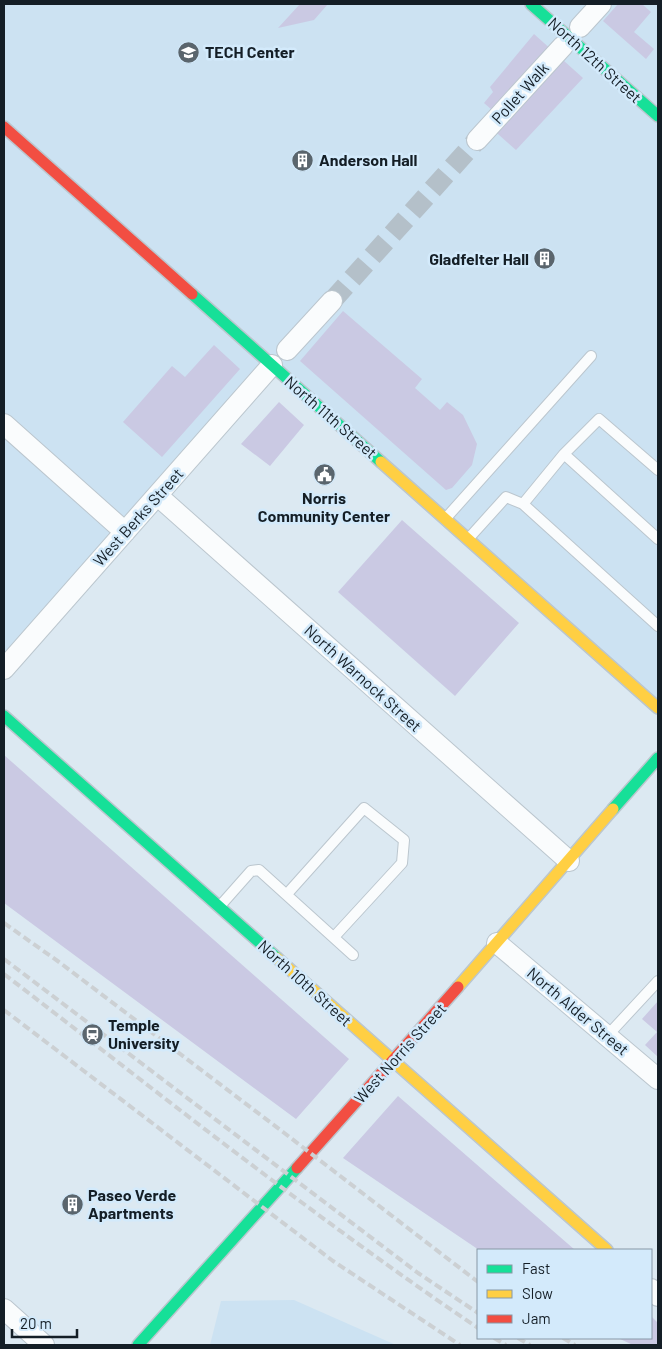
<svg xmlns="http://www.w3.org/2000/svg" width="662" height="1349" viewBox="0 0 662 1349" font-family="Barlow,sans-serif">
  <style>
    .built { fill: #cce2f2 }
    .green { fill: #cac9e3 }
    .lines { fill: none; stroke-linecap: round; stroke-linejoin: round }
    .street-tunnel { stroke: #b4c0c9; stroke-width: 20; stroke-dasharray: 20 10; stroke-linecap: butt }
    .lane-casing { stroke: #bbc6ce; stroke-width: 12 }
    .street-casing { stroke: #bbc6ce; stroke-width: 22 }
    .fast-casing { stroke: #bbc6ce; stroke-width: 14 }
    .slow-casing { stroke: #bbc6ce; stroke-width: 14 }
    .jam-casing { stroke: #bbc6ce; stroke-width: 14 }
    .lane { stroke: #fafcfd; stroke-width: 10 }
    .street { stroke: #fafcfd; stroke-width: 20 }
    .fast { stroke: #16e098; stroke-width: 11 }
    .slow { stroke: #ffcf43; stroke-width: 11 }
    .jam { stroke: #f24e42; stroke-width: 11 }
    .rail { stroke: #ccd0d3; stroke-width: 4; stroke-dasharray: 8 4; stroke-linecap: butt }
    .labels { text-anchor: middle; stroke-width: 5; stroke-linejoin: round; paint-order: stroke }
    .poi-label { font-size: 16px; font-weight: bold; fill: #141e26; stroke: #d3eafb; text-anchor: start }
    .street-label { font-size: 16px; fill: #141e26; stroke: #d3eafb }
  </style>
  <rect width="100%" height="100%" fill="#dce9f2"/>
  <!-- built -->
  <path class="built" d="M4,4h654v704l-386,-343 -268,304z
    M294,1300l102,45h-186l11,-44z"/>
  <!-- green -->
  <path class="green" d="M300,4h28l-14,16 -36,8z
    M618,4h24l9,8 -17,20 20,17 -8,10 -43,-38z
    M534,34l49,44 -67,72 -26,-23 9,-11 -15,-13 9,-11 -3,-5z
    M343,311l79,68 -7,9 25,22 7,-8 16,13 14,29 -5,21 -20,23 -6,2 -146,-129z
    M214,345l26,24 -78,88 -39,-35 49,-56 13,11z
    M279,402l25,23 -34,41 -29,-22z
    M402,520l117,103 -64,73 -117,-104z
    M4,755l345,304 -53,60 -292,-216z
    M658,1001v56l-13,-12 12,-13 -15,-13z
    M398,1096l177,154h-96l-136,-92z
    M651,1316l7,7v22h-25l-15,-7h33z"/>
  <g class="lines">
    <!-- street-tunnel -->
    <path class="street-tunnel" d="M332,301l145,-161"/>
    <defs>
      <path id="lane" d="M564,454l35,-35 59,51
        M523,504l41,-50 94,85
        M446,518l145,-162
        M469,538l37,-41 17,7 135,122
        M287,894l77,-86 40,32 -2,23 -68,74
        M220,906l31,-35 8,-1 94,85
        M608,1035l50,-54"/>
      <path id="street" d="M580,27l21,-23
        M477,140l86,-94
        M287,350l45,-49
        M4,424l121,108
        M158,496l411,365
        M4,669l268,-304
        M497,943l161,136
        M651,1289l7,7
        M4,1309l40,36"/>
      <path id="fast" d="M531,4l127,112
        M192,294l189,168
        M4,716l273,242
        M613,809l45,-51
        M138,1345l159,-177"/>
      <path id="slow" d="M381,462l277,246
        M277,958l330,292
        M458,987l155,-178"/>
      <path id="jam" d="M4,127l188,167
        M297,1168l161,-181"/>
    </defs>
    <!-- lane casing -->
    <use href="#lane" class="lane-casing"/>
    <!-- street casing -->
    <use href="#street" class="street-casing"/>
    <!-- fast casing -->
    <use href="#fast" class="fast-casing"/>
    <!-- slow casing -->
    <use href="#slow" class="slow-casing"/>
    <!-- jam casing -->
    <use href="#jam" class="jam-casing"/>
    <!-- lane -->
    <use href="#lane" class="lane"/>
    <!-- street -->
    <use href="#street" class="street"/>
    <!-- fast -->
    <use href="#fast" class="fast"/>
    <!-- slow -->
    <use href="#slow" class="slow"/>
    <!-- jam -->
    <use href="#jam" class="jam"/>
    <!-- rail -->
    <path class="rail" d="M4,923l55,39 224,170 195,150
      M4,959l352,267 62,47 60,40
      M4,974c156,120 311,244 474,354
      M4,1010l329,251 127,84
      M494,1338l12,7
      M518,1338l12,7
      M563,1338l12,7"/>
  </g>
  <!-- icons -->
  <defs>
    <symbol id="university-disc" viewBox="-11 -11 22 22"><circle r="9.5" fill="#5a656d" stroke="#d3eafb"/><path d="M0-5L7-2L0 1L-7-2ZM-4 1L0 2.5L4 1V4Q0 6-4 4Z" fill="#fff"/></symbol>
    <symbol id="building-disc" viewBox="-11 -11 22 22"><circle r="9.5" fill="#5a656d" stroke="#d3eafb"/><path d="M-4-6H4V6H1V3H-1V6H-4ZM-2.5-4.3h1.7v1.8h-1.7ZM.8-4.3h1.7v1.8H.8ZM-2.5-1h1.7V.8h-1.7ZM.8-1h1.7V.8H.8Z" fill="#fff"/></symbol>
    <symbol id="civic-disc" viewBox="-11 -11 22 22"><circle r="9.5" fill="#5a656d" stroke="#d3eafb"/><path d="M-.6-6.5H3V-4.5H.6V-3L4-1V1h2V6H-6V1h2V-1L-.6-3ZM-1.2 2.5V6h2.4V2.5Z" fill="#fff"/></symbol>
    <symbol id="station-disc" viewBox="-11 -11 22 22"><circle r="9.5" fill="#5a656d" stroke="#d3eafb"/><path d="M-3-6H3Q5-6 5-4V2Q5 4 3 4L4.5 6H3L1.5 4h-3L-3 6H-4.5L-3 4Q-5 4-5 2V-4Q-5-6-3-6ZM-3.5-4v3h7v-3ZM-3.5 1v1.5H-2V1ZM2 1v1.5H3.5V1Z" fill="#fff"/></symbol>
  </defs>
  <g fill-rule="evenodd">
    <use href="#university-disc" x="176" y="40" width="25" height="25"/>
    <use href="#building-disc" x="290" y="148" width="25" height="25"/>
    <use href="#building-disc" x="532" y="246" width="25" height="25"/>
    <use href="#civic-disc" x="312" y="462" width="25" height="25"/>
    <use href="#station-disc" x="80" y="1022" width="25" height="25"/>
    <use href="#building-disc" x="60" y="1192" width="25" height="25"/>
  </g>
  <g class="labels">
    <!-- poi labels -->
    <g class="poi-label">
      <text x="205" y="58">TECH Center</text>
      <text x="319" y="166">Anderson Hall</text>
      <text x="529" y="265" text-anchor="end">Gladfelter Hall</text>
      <text x="324" y="504" text-anchor="middle">Norris<tspan x="324" dy="18">Community Center</tspan></text>
      <text x="108" y="1031">Temple<tspan x="108" dy="18">University</tspan></text>
      <text x="88" y="1201">Paseo Verde<tspan x="88" dy="18">Apartments</tspan></text>
    </g>
    <!-- street labels -->
    <g class="street-label">
      <text transform="translate(595 60) rotate(42)" y="6">North 12th Street</text>
      <text transform="translate(520 93) rotate(-48)" y="6">Pollet Walk</text>
      <text transform="translate(331 417) rotate(41)" y="6">North 11th Street</text>
      <text transform="translate(138 517) rotate(-48)" y="6">West Berks Street</text>
      <text transform="translate(363 678) rotate(42)" y="6">North Warnock Street</text>
      <text transform="translate(305 983) rotate(42)" y="6">North 10th Street</text>
      <text transform="translate(578 1011) rotate(40)" y="6">North Alder Street</text>
      <text transform="translate(400 1053) rotate(-48)" y="6">West Norris Street</text>
    </g>
  </g>
  <!-- border -->
  <rect width="662" height="1349" fill="none" stroke="#141e26" stroke-width="10"/>
  <!-- legend -->
  <rect x="477" y="1249" width="175" height="90" fill="#d3eafb" stroke="#8798a6"/>
  <rect x="487" y="1265" width="25" height="8" fill="#16e098" stroke="#8798a6"/>
  <text x="522" y="1274" font-size="15" fill="#141e26">Fast</text>
  <rect x="487" y="1290" width="25" height="8" fill="#ffcf43" stroke="#8798a6"/>
  <text x="522" y="1299" font-size="15" fill="#141e26">Slow</text>
  <rect x="487" y="1315" width="25" height="8" fill="#f24e42" stroke="#8798a6"/>
  <text x="522" y="1324" font-size="15" fill="#141e26">Jam</text>
  <!-- scale -->
  <path d="M12 1329v8h65v-8" fill="none" stroke="#141e26" stroke-width="2.5"/>
  <text x="20" y="1329" font-size="15" fill="#141e26" stroke="#d3eafb" stroke-width="4" paint-order="stroke">20 m</text>
</svg>
